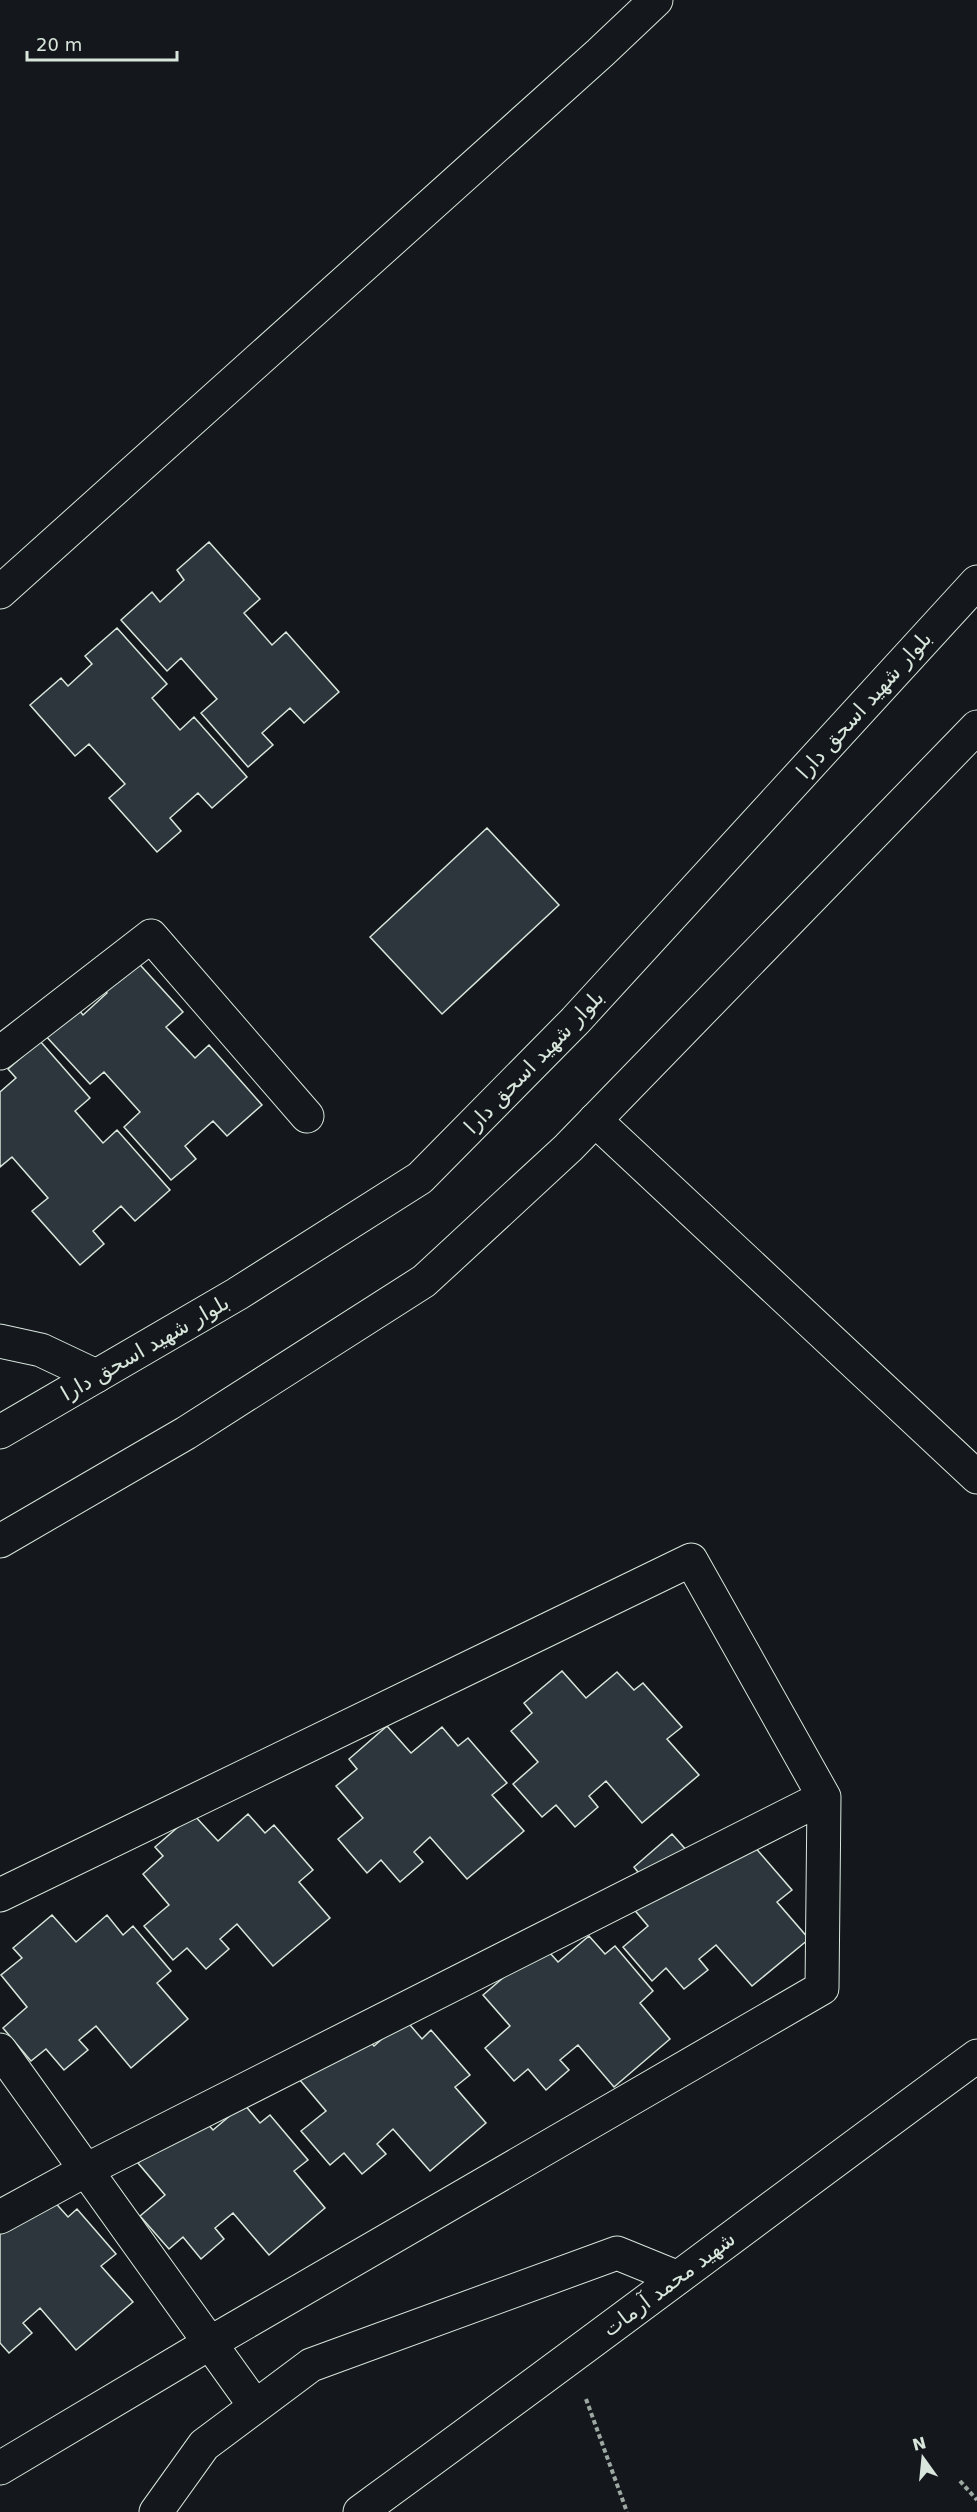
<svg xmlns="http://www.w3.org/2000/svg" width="977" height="2512" viewBox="0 0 977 2512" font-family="'DejaVu Sans','Noto Naskh Arabic',sans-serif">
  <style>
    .building { fill: #2c363c; stroke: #d8e6dc; stroke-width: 1.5 }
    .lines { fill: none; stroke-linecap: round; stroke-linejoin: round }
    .minor-casing { stroke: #d8e6dc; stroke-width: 35 }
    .tertiary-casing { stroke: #d8e6dc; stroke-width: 35 }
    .secondary-casing { stroke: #d8e6dc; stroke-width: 35 }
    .path { stroke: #9da8a2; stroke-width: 4; stroke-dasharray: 4.5 3; stroke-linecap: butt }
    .minor { stroke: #14181c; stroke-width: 33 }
    .tertiary { stroke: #14181c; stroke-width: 33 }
    .secondary { stroke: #14181c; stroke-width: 33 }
    .labels { text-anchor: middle; stroke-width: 4.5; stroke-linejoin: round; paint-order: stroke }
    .street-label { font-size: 21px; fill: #d8e6dc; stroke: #14181c }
  </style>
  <rect width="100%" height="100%" fill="#14181c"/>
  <!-- building -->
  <path class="building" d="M209,542l51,57 -16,14 28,32 14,-13 53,60 -35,31 -14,-15 -28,25 11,12 -25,22 -47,-54 16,-14 -36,-41 -14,13 -46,-51 31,-28 8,10 24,-22 -7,-10z
    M117,628l50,56 -15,14 28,32 14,-13 53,60 -35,31 -14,-15 -28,25 11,13 -24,21 -48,-54 16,-14 -36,-40 -14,12 -45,-51 31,-27 7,8 24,-22 -7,-8z
    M487,828l72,77 -117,109 -72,-77z
    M132,956l51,56 -17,15 29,31 14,-13 53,60 -35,31 -14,-15 -28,25 11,13 -25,21 -47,-53 16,-15 -36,-40 -14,12 -46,-50 31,-29 8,10 24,-22 -7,-9z
    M40,1041l50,57 -15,13 28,32 14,-13 53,60 -35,31 -14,-15 -28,25 11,13 -24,21 -48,-54 16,-13 -36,-41 -12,10v-75l16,-14 -8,-9z
    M562,1671l24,27 31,-26 17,18 9,-7 39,44 -15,12 32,36 -57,48 -36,-42 -17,15 9,11 -23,20 -19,-22 -14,12 -29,-33 25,-22 -27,-31 21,-18 -8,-10z
    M387,1726l24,27 31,-26 16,19 10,-8 39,45 -15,12 32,36 -57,48 -37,-42 -16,15 9,10 -23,20 -19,-22 -14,13 -29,-34 25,-21 -27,-32 21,-17 -8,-10z
    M193,1814l25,27 30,-27 17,19 9,-8 39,45 -14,12 31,36 -57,48 -36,-42 -17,15 9,10 -23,20 -19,-21 -14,12 -29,-34 25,-21 -26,-31 20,-18 -8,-9z
    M672,1834l24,27 57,-16 39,45 -15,12 32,37 -57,47 -36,-41 -17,14 9,11 -24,19 -18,-21 -14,13 -29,-34 25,-21 -27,-32 21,-17 -8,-10z
    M52,1915l24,27 31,-27 16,20 10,-9 38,45 -14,12 31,36 -57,49 -35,-42 -17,14 9,10 -24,20 -18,-21 -15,12 -28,-33 24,-21 -26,-32 21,-17 -9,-10z
    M534,1935l24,27 31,-26 16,18 10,-8 38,45 -13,12 30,36 -56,48 -36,-42 -18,15 9,10 -23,20 -18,-21 -14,12 -29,-33 25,-22 -27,-31 21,-18z
    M350,2019l24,27 31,-27 17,20 9,-9 39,45 -15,12 31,36 -56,48 -37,-42 -16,15 9,10 -24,20 -18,-21 -14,12 -29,-34 25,-20 -27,-32z
    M189,2103l24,27 31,-26 16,19 10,-8 38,45 -14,11 31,37 -56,47 -36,-42 -18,15 9,11 -23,20 -18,-22 -14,12 -29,-33 25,-21 -27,-32 21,-18z
    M51,2198l17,19 9,-8 39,45 -15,12 32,36 -57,48 -36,-42 -17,15 9,10 -23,20 -9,-10v-141z"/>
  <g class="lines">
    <defs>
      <path id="minor" d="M0,592l600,-539 56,-53
        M0,1053l151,-117 156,180
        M595,1120l382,357
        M0,1341l41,9 55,26
        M0,1895l691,-335 133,237 -2,191 -612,355 -210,125
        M0,2050l255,356
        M0,2217l86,-47 738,-373
        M156,2512l48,-67 107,-80 306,-112 59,24"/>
      <path id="tertiary" d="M360,2512c207,-150 411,-305 617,-456"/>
      <path id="secondary" d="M0,1432l237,-138 183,-116 155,-157 402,-439
        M0,1541l186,-108 238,-152 144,-133 409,-421"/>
    </defs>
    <!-- minor casing -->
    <use href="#minor" class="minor-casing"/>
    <!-- tertiary casing -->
    <use href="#tertiary" class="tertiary-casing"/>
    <!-- secondary casing -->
    <use href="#secondary" class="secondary-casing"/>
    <!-- path -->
    <path class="path" d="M586,2399l41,113
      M960,2481l17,19"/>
    <!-- minor -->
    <use href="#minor" class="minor"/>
    <!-- tertiary -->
    <use href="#tertiary" class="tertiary"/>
    <!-- secondary -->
    <use href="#secondary" class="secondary"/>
  </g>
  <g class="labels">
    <!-- street labels -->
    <g class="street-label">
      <text transform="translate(864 705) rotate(-48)" y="7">بلوار شهید اسحق دارا</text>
      <text transform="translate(534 1062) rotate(-46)" y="7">بلوار شهید اسحق دارا</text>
      <text transform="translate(145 1348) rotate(-30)" y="7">بلوار شهید اسحق دارا</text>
      <text transform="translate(669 2284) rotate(-37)" y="7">شهید محمد آرمات</text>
    </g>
  </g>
  <!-- north arrow -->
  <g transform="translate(923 2458) rotate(345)" stroke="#14181c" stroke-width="4.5" paint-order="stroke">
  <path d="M0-4.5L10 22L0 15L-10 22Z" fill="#d8e6dc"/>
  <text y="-9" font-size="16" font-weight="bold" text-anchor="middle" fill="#d8e6dc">N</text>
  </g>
  <!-- scale -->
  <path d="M27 51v9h150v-9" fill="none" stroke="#d8e6dc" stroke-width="3"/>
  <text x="36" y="51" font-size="18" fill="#d8e6dc" stroke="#14181c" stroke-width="4.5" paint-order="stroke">20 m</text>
</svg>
